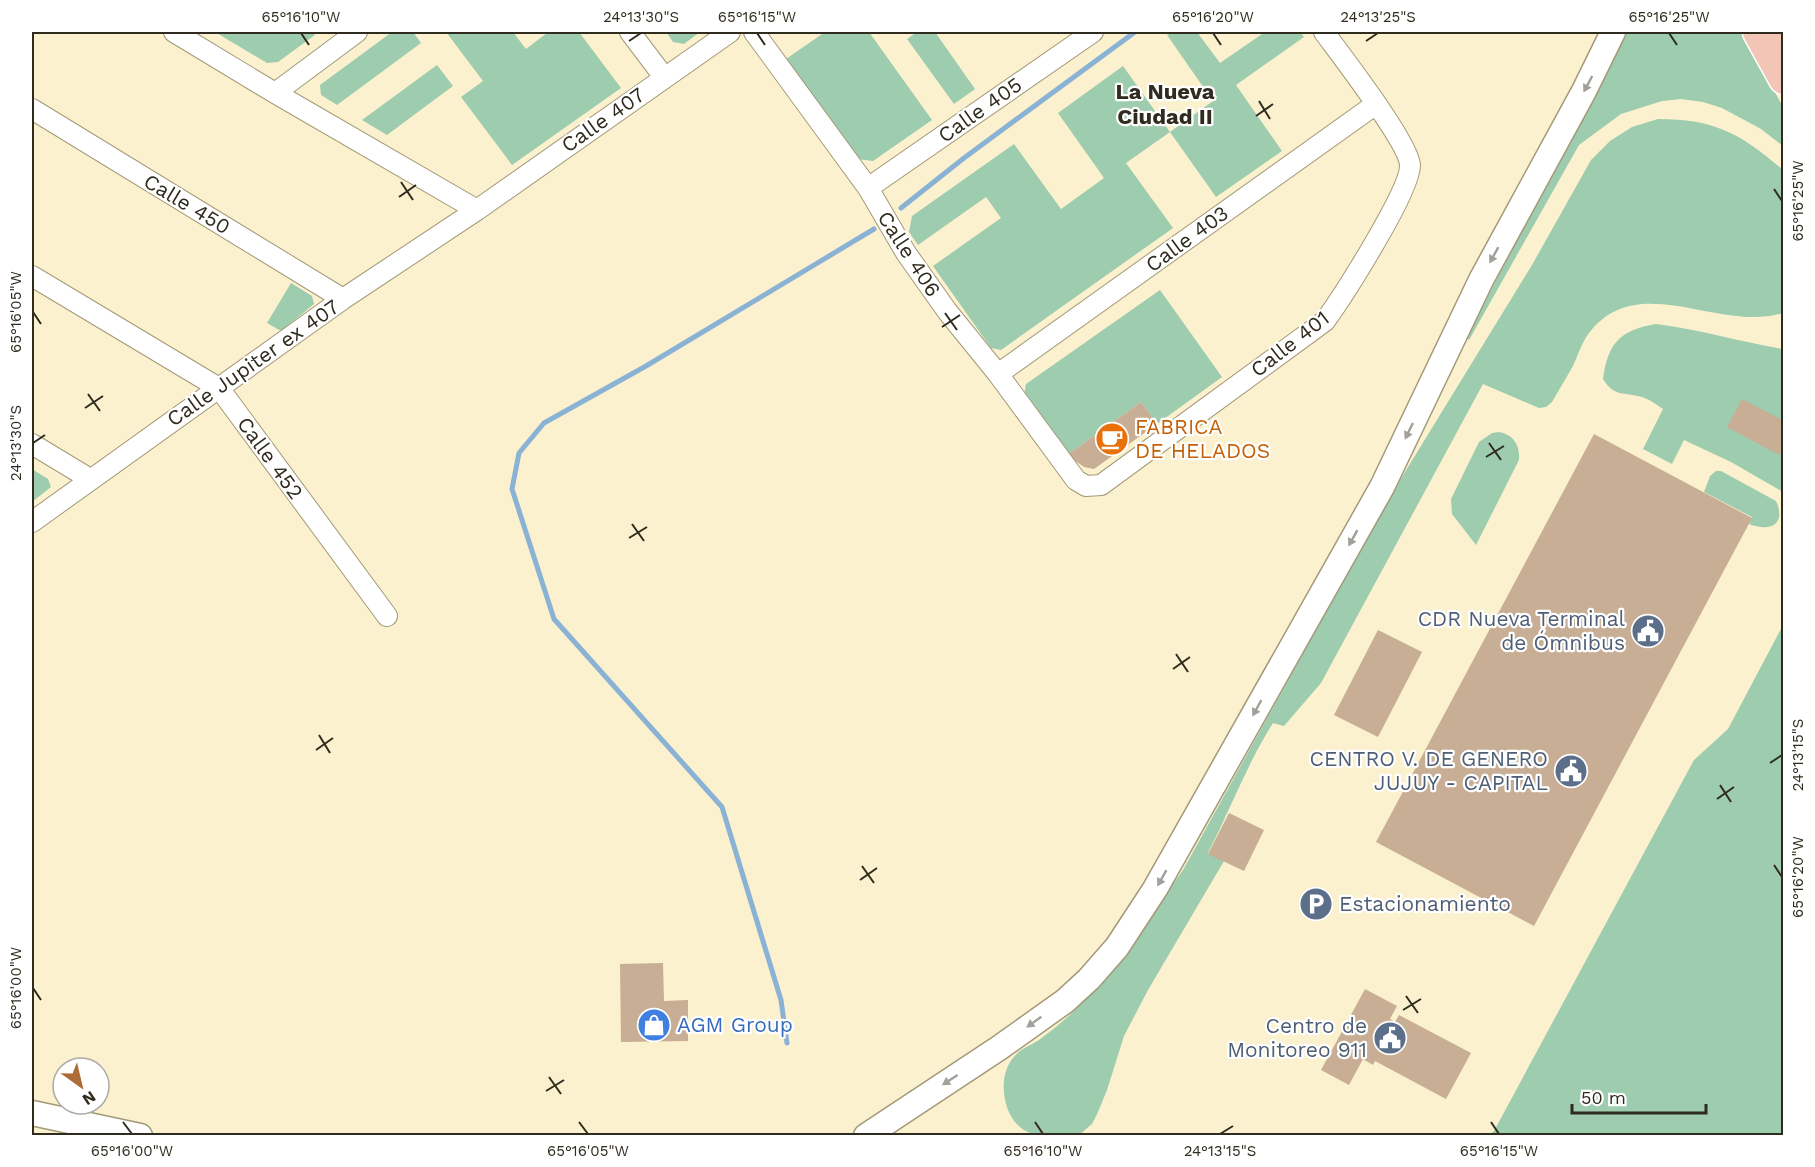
<svg xmlns="http://www.w3.org/2000/svg" width="1815" height="1167" viewBox="0 0 1815 1167" font-family="'Work Sans',sans-serif">
  <style>
    .green { fill: #9dccae }
    .lines { fill: none; stroke-linecap: round; stroke-linejoin: round }
    .stream { stroke: #89b2d4; stroke-width: 5 }
    .building { fill: #c7ae94 }
    .minor-casing { stroke: #a39978; stroke-width: 22 }
    .tertiary-casing { stroke: #a39978; stroke-width: 27 }
    .primary-casing { stroke: #fff; stroke-width: 33 }
    .minor { stroke: #fff; stroke-width: 20 }
    .tertiary { stroke: #fff; stroke-width: 24 }
    .primary { stroke: #f2c5b6; stroke-width: 30 }
    .oneway { fill: #a1a09a }
    .ticks { fill: none; stroke: #2f2b1e; stroke-width: 2 }
    .labels { text-anchor: middle; stroke-width: 4.5; stroke-linejoin: round; paint-order: stroke }
    .street-label { font-size: 21px; fill: #2f2b1e; stroke: #fff }
    .food-label { font-size: 21px; fill: #c56008; stroke: #fff; text-anchor: start }
    .service-label { font-size: 21px; fill: #4e5e75; stroke: #fff; text-anchor: end }
    .shop-label { font-size: 21px; fill: #366cbe; stroke: #fff; text-anchor: start }
    .neighbourhood-label { font-size: 22px; font-weight: bold; fill: #2f2b1e; stroke: #fff }
    .neatline { fill: none; stroke: #2f2b1e; stroke-width: 2 }
    .ticks-label { font-size: 15px; text-anchor: middle; fill: #2f2b1e }
  </style>
  <rect width="100%" height="100%" fill="#fbf1ce"/>
  <!-- green -->
  <path class="green" d="M215,32h98l2,3 -37,27 -11,1z
    M392,32h21l8,11 -84,62 -16,-10 -1,-10z
    M446,32h67l13,17 21,-16 -1,-1h33l42,56 -109,77 -51,-68 22,-16z
    M666,32h34l-16,12 -11,-2z
    M825,32h44l63,88 -59,41 -16,-2 -71,-100z
    M917,32h18l40,57 -21,15 -47,-65z
    M1172,32h25l23,31 45,-31h35l4,5 -68,48 46,66 -66,46 -46,-65 -44,31 47,65 -172,122 -10,-2 -58,-82 68,-48 -15,-21 -68,48 -9,-13 3,-16 102,-72 47,65 43,-31 -46,-65 65,-47 47,66 43,-31 -46,-66z
    M1623,32h119l41,75v39l-22,-17 -39,-21 -19,-6 -22,-3 -19,2 -41,13 -42,31 -110,195 -3,-3 150,-282z
    M437,65l16,21 -66,49 -25,-15z
    M1658,119c57,0 83,15 125,51v143c-64,20 -145,-44 -194,20 -7,9 -11,22 -16,33 -7,12 -14,24 -21,36l-6,5 -7,1 -56,-24 -162,299 -37,43 -11,-3c-26,41 -43,87 -65,130l16,8 -76,129 -24,46 -17,54 -9,22 -6,12 -13,11c-29,0 -57,8 -71,-25 -8,-21 -6,-48 15,-61 6,-4 14,-7 20,-12 20,-15 40,-33 57,-53 31,-35 55,-76 83,-114l206,-372 143,-233 59,-105 19,-19 22,-14z
    M291,283l21,13 2,8 -33,27 -14,-8z
    M1160,290l62,87 -65,47 -16,-22 -74,53 -43,-60 2,-11z
    M1656,324c43,5 84,18 127,25v143l-52,-30 -47,-22 -12,24 -29,-15 20,-40c-6,-4 -14,-10 -21,-12 -18,-5 -28,0 -39,-18 5,-36 17,-49 53,-55z
    M1499,432c15,3 21,13 20,28l-43,85 -24,-31 -1,-15 28,-57 13,-9z
    M32,469l16,10 3,8 -19,15z
    M1716,471h5l55,30c11,24 -7,31 -27,23l3,-7 -48,-25 6,-16z
    M1783,625v510h-294l5,-4 200,-371 34,-31z"/>
  <g class="lines">
    <!-- stream -->
    <path class="stream" d="M901,208l63,-50 171,-126
      M787,1043l-6,-43 -59,-193 -168,-188 -42,-130 7,-36 25,-30 102,-57 228,-137"/>
  </g>
  <!-- building -->
  <path class="building" d="M1742,399l42,22v25l-5,9 -52,-28z
    M1141,402l16,22 -63,45 -10,-2 -17,-12z
    M1594,434l158,84 -218,408 -158,-84z
    M1378,630l44,22 -44,85 -44,-22z
    M1229,813l35,17 -20,41 -36,-17z
    M663,963l1,38 24,-1v41l-67,1 -1,-78z
    M1365,989l32,17 -7,13 5,3 4,-7 72,38 -25,46 -71,-38 -2,4 -10,-6 -14,26 -28,-15z"/>
  <g class="lines">
    <defs>
      <path id="minor" d="M174,32l101,61 202,117
        M630,32l34,45
        M754,32l114,156 38,65 41,58 51,63 78,106 10,6 15,-1 224,-164c18,-25 86,-131 85,-156 -1,-22 -70,-111 -86,-133
        M275,93l82,-61
        M32,109l311,190
        M868,188l225,-156
        M32,276l187,112 168,228
        M998,374l378,-270
        M32,444l58,35
        M32,522l311,-223 134,-89 253,-178"/>
      <path id="tertiary" d="M32,1113l108,23
        M866,1136l133,-88 66,-47 24,-22 28,-32 38,-58 227,-402 99,-207 103,-189 29,-59"/>
      <path id="primary" d="M1758,32l26,47
        M1782,32l2,2"/>
    </defs>
    <!-- minor casing -->
    <use href="#minor" class="minor-casing"/>
    <!-- tertiary casing -->
    <use href="#tertiary" class="tertiary-casing"/>
    <!-- primary casing -->
    <use href="#primary" class="primary-casing"/>
    <!-- minor -->
    <use href="#minor" class="minor"/>
    <!-- tertiary -->
    <use href="#tertiary" class="tertiary"/>
    <!-- primary -->
    <use href="#primary" class="primary"/>
  </g>
  <!-- one-way arrows -->
  <defs><path id="oneway-solid" d="M-6-.8H1V-3.2L6.5 0L1 3.2V.8H-6Z" transform="scale(1.5)"/></defs>
  <g class="oneway">
    <use href="#oneway-solid" transform="translate(1588 84) rotate(118)"/>
    <use href="#oneway-solid" transform="translate(1494 255) rotate(119)"/>
    <use href="#oneway-solid" transform="translate(1409 431) rotate(116)"/>
    <use href="#oneway-solid" transform="translate(1353 538) rotate(119)"/>
    <use href="#oneway-solid" transform="translate(1257 708) rotate(119)"/>
    <use href="#oneway-solid" transform="translate(1162 878) rotate(119)"/>
    <use href="#oneway-solid" transform="translate(1034 1022) rotate(144)"/>
    <use href="#oneway-solid" transform="translate(950 1080) rotate(147)"/>
  </g>
  <!-- ticks -->
  <path class="ticks" d="M301,33l8,12M757,33l8,12M1213,33l8,12M1669,33l8,12M629,41l12,-8M1366,41l12,-8M1259,101l11,18M1256,116l17,-12M401,182l12,18M1774,189l8,12M399,197l17,-12M33,312l8,12M945,313l12,17M942,327l18,-12M88,394l12,17M85,408l18,-12M33,443l12,-8M1489,443l12,17M1486,457l18,-11M632,524l12,17M629,538l18,-11M1176,654l12,18M1173,669l17,-12M319,735l11,18M316,750l17,-12M1770,763l12,-8M1720,785l11,17M1717,799l17,-12M1774,865l8,12M862,866l12,17M860,880l17,-12M33,988l8,12M1406,996l12,17M1403,1010l18,-11M549,1077l12,17M546,1091l18,-11M123,1122l9,12M579,1122l9,12M1035,1122l8,12M1491,1122l8,12M1220,1134l13,-8"/>
  <!-- icons -->
  <defs>
    <symbol id="cafe-disc" viewBox="-11 -11 22 22"><circle r="9.5" fill="#e8710a" stroke="#fff"/><path d="M-5.5-4.5H6V0H3Q3 3.5 0 3.5H-2.5Q-5.5 3.5-5.5 0ZM3-3.2v2h1.7v-2ZM-6 4.5H4V6H-6Z" fill="#fff"/></symbol>
    <symbol id="civic-disc" viewBox="-11 -11 22 22"><circle r="9.5" fill="#5c6f8a" stroke="#fff"/><path d="M-.6-6.5H3V-4.5H.6V-3L4-1V1h2V6H-6V1h2V-1L-.6-3ZM-1.2 2.5V6h2.4V2.5Z" fill="#fff"/></symbol>
    <symbol id="parking-disc" viewBox="-11 -11 22 22"><circle r="9.5" fill="#5c6f8a" stroke="#fff"/><path d="M-3.5-5.5H1a3.5 3.5 0 0 1 0 7H-1V5.5H-3.5ZM-1-3.4V-.6H.8a1.4 1.4 0 0 0 0-2.8Z" fill="#fff"/></symbol>
    <symbol id="shop-disc" viewBox="-11 -11 22 22"><circle r="9.5" fill="#3f7fe0" stroke="#fff"/><path d="M-5-2.5h2.3a2.7 3.5 0 0 1 5.4 0H5L5.5 6h-11ZM-1.5-2.5h3a1.5 2.3 0 0 0-3 0Z" fill="#fff"/></symbol>
  </defs>
  <g fill-rule="evenodd">
    <use href="#cafe-disc" x="1093" y="420" width="38" height="38"/>
    <use href="#civic-disc" x="1629" y="612" width="38" height="38"/>
    <use href="#civic-disc" x="1552" y="752" width="38" height="38"/>
    <use href="#parking-disc" x="1297" y="885" width="38" height="38"/>
    <use href="#shop-disc" x="635" y="1006" width="38" height="38"/>
    <use href="#civic-disc" x="1371" y="1019" width="38" height="38"/>
  </g>
  <g class="labels">
    <!-- street labels -->
    <g class="street-label">
      <text transform="translate(980 110) rotate(-35)" y="7">Calle 405</text>
      <text transform="translate(603 120) rotate(-35)" y="7">Calle 407</text>
      <text transform="translate(187 204) rotate(31)" y="7">Calle 450</text>
      <text transform="translate(1187 239) rotate(-36)" y="7">Calle 403</text>
      <text transform="translate(909 254) rotate(57)" y="7">Calle 406</text>
      <text transform="translate(1290 344) rotate(-38)" y="7">Calle 401</text>
      <text transform="translate(253 363) rotate(-35)" y="7">Calle Jupiter ex 407</text>
      <text transform="translate(270 458) rotate(54)" y="7">Calle 452</text>
    </g>
    <!-- food labels -->
    <g class="food-label">
      <text x="1135" y="434">FABRICA<tspan x="1135" dy="24">DE HELADOS</tspan></text>
    </g>
    <!-- service labels -->
    <g class="service-label">
      <text x="1625" y="626">CDR Nueva Terminal<tspan x="1625" dy="24">de Ómnibus</tspan></text>
      <text x="1548" y="766">CENTRO V. DE GENERO<tspan x="1548" dy="24">JUJUY - CAPITAL</tspan></text>
      <text x="1339" y="911" text-anchor="start">Estacionamiento</text>
      <text x="1367" y="1033">Centro de<tspan x="1367" dy="24">Monitoreo 911</tspan></text>
    </g>
    <!-- shop labels -->
    <g class="shop-label">
      <text x="677" y="1032">AGM Group</text>
    </g>
    <!-- neighbourhood labels -->
    <g class="neighbourhood-label">
      <text x="1165" y="99">La Nueva<tspan x="1165" dy="25">Ciudad II</tspan></text>
    </g>
  </g>
  <!-- border -->
  <rect width="1815" height="1167" fill="none" stroke="#ffffff" stroke-width="66"/>
  <!-- north arrow -->
  <g transform="translate(81 1086) rotate(146)"><circle r="28" fill="#ffffff" stroke="#acaaa5" stroke-width="1.5"/>
  <path d="M0-4.5L10 22L0 15L-10 22Z" fill="#ad6c36"/>
  <text y="-9" font-size="16" font-weight="bold" text-anchor="middle" fill="#2f2b1e">N</text>
  </g>
  <!-- scale -->
  <path d="M1572 1104v9h134v-9" fill="none" stroke="#2f2b1e" stroke-width="3"/>
  <text x="1581" y="1104" font-size="18" fill="#2f2b1e" stroke="#ffffff" stroke-width="4.5" paint-order="stroke">50 m</text>
  <rect x="33" y="33" width="1749" height="1101" class="neatline"/>
  <g class="ticks-label">
    <text x="301" y="22">65°16'10"W</text>
    <text x="641" y="22">24°13'30"S</text>
    <text x="757" y="22">65°16'15"W</text>
    <text x="1213" y="22">65°16'20"W</text>
    <text x="1378" y="22">24°13'25"S</text>
    <text x="1669" y="22">65°16'25"W</text>
    <text transform="translate(1798 201) rotate(-90)" y="5">65°16'25"W</text>
    <text transform="translate(16 312) rotate(-90)" y="5">65°16'05"W</text>
    <text transform="translate(16 443) rotate(-90)" y="5">24°13'30"S</text>
    <text transform="translate(1798 755) rotate(-90)" y="5">24°13'15"S</text>
    <text transform="translate(1798 877) rotate(-90)" y="5">65°16'20"W</text>
    <text transform="translate(16 988) rotate(-90)" y="5">65°16'00"W</text>
    <text x="132" y="1156">65°16'00"W</text>
    <text x="588" y="1156">65°16'05"W</text>
    <text x="1043" y="1156">65°16'10"W</text>
    <text x="1220" y="1156">24°13'15"S</text>
    <text x="1499" y="1156">65°16'15"W</text>
  </g>
</svg>
